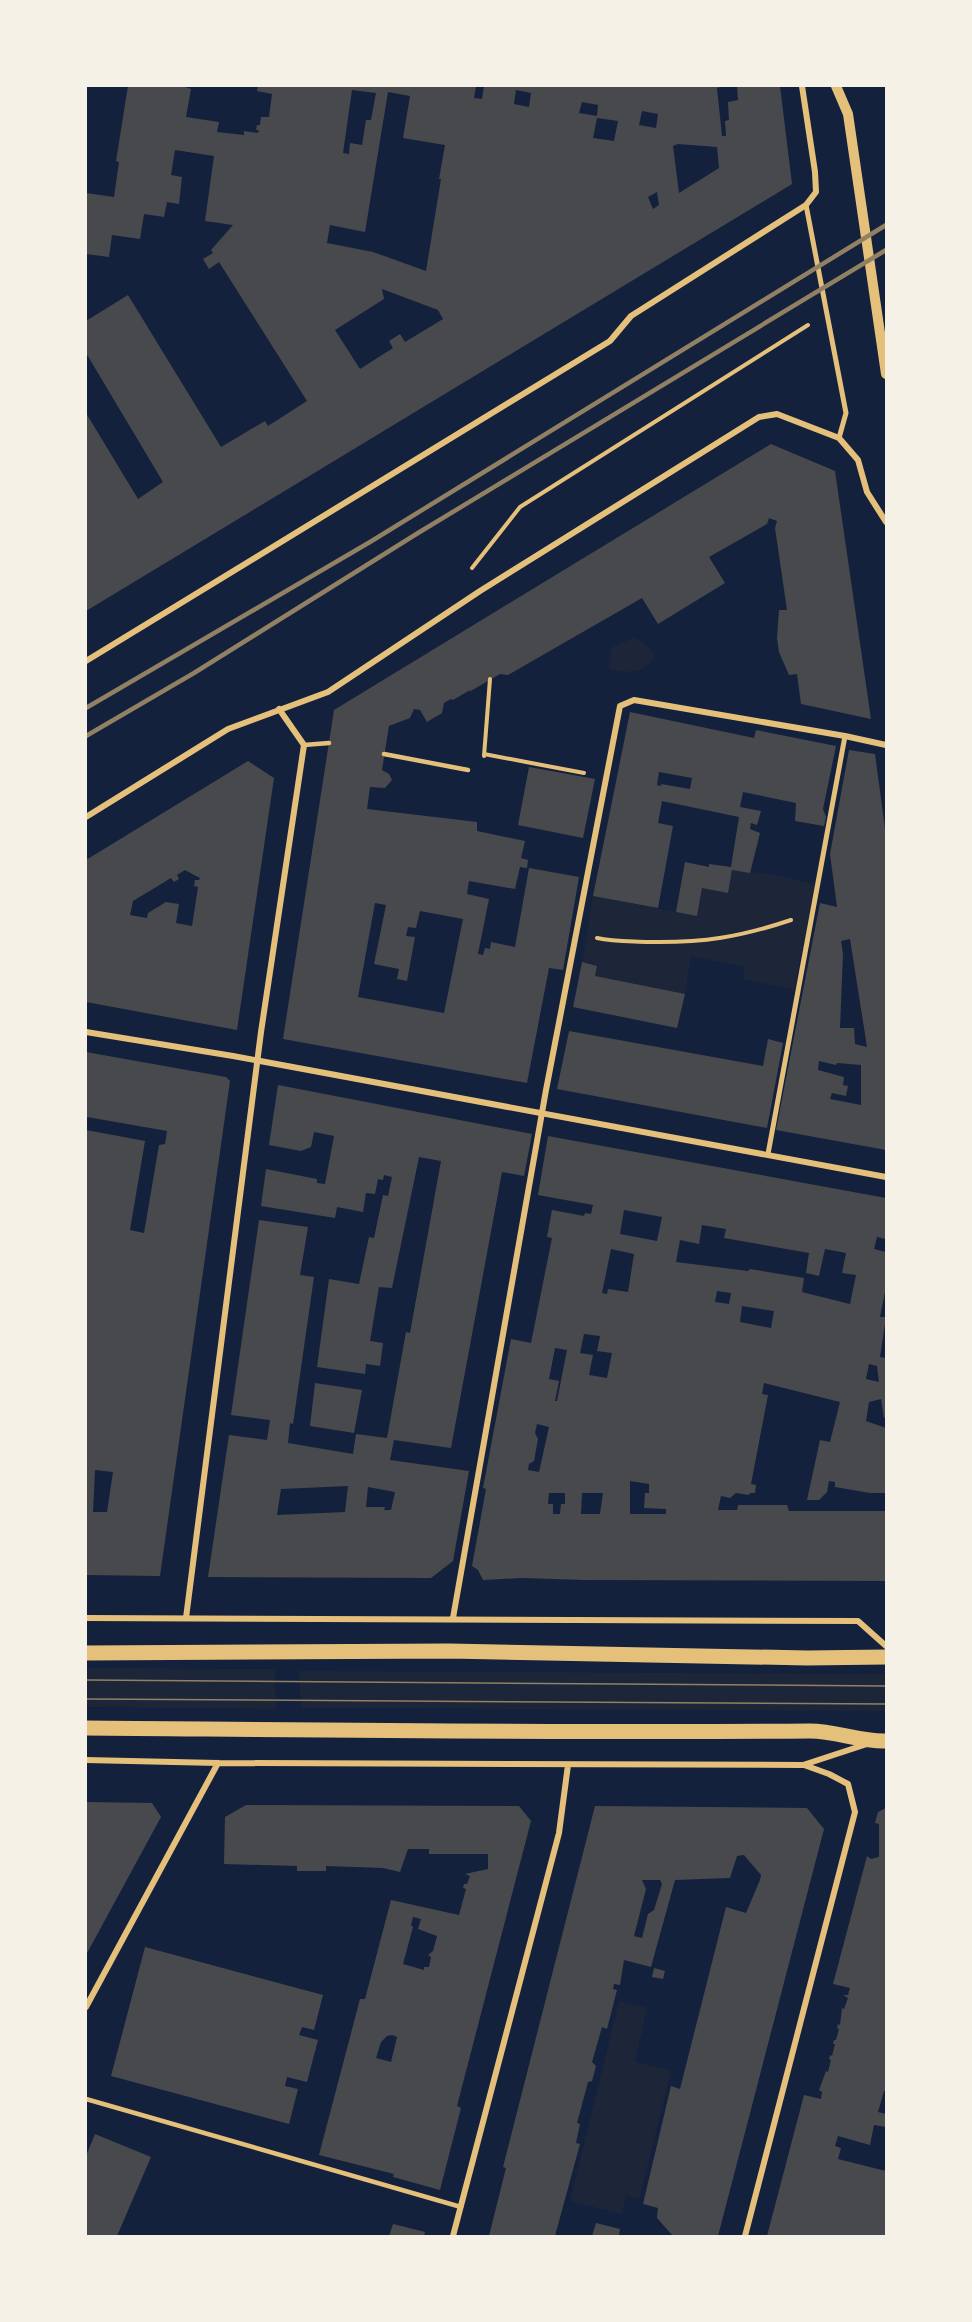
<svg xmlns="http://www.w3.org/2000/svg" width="972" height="2322" viewBox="0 0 972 2322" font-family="Mulish,sans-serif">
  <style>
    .green { fill: #1d2539 }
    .building { fill: #48494c; fill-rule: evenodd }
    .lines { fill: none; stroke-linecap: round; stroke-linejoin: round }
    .path { stroke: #e5c07b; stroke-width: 4 }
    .service { stroke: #e5c07b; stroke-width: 4.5 }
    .pedestrian { stroke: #e5c07b; stroke-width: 5 }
    .minor { stroke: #e5c07b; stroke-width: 6 }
    .tertiary { stroke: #e5c07b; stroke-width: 10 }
    .primary { stroke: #e5c07b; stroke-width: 15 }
    .tram { stroke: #918062; stroke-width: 1.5 }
    .rail { stroke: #918062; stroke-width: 4.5 }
  </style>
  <rect width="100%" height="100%" fill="#14213d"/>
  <!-- green -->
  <path class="green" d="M635,637l16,13 4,6c-12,19 -27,17 -46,13l2,-21z
    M732,870l38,4 45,10 -21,106 -51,-11 2,-12 -54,-11 -6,38 -90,-18 2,-10 -15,-4 11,-66 104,20 5,-28 26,5z
    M86,1668l189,1 1,40 -190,-2z
    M299,1671l587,3v37l-585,-3z
    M619,2001l28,7 -12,54 36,9 -32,128 -13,-3 -4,18 -52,-13z"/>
  <!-- building -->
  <path class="building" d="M128,86h57v1l6,2 -5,28 33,5 -2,10 27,3v-4l14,2 1,-3h-3l1,-5h3l1,-8h8l3,-23 -15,-3 1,-5h218l-2,12 8,1 2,-13h240l-7,2 5,48h4l-1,-15 4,-1 -1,-18 10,-2 -1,-14h43l12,98 -706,427v-198l52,86 25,-17 -77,-129v-32l42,-26 93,152 44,-26 3,5 39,-25 -88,-139 -10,7 -6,-10 10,-6 -2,-3 22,-25 -28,-4 9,-65 -39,-6 -4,25 11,2 -3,27 -12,-2 -3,15 -20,-3 -4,25 -28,-4 -3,22 -23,-3v-61l28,4 5,-35 -3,-1zM352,90l24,3 -5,27h-5l-4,25 -12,-2 -1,11 -6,-1zM516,90l15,3 -2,14 -15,-3zM388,92l22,4 -7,42 42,7 -6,34h2l-15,92 -53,-19 -46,-9 3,-18 35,7zM582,102l16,3 -1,11 -18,-3zM642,111l16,3 -2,14 -17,-3zM597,118l21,3 -4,20 -21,-3zM678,144l39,3 2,21 -40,25 -6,-47zM657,192l2,13 -6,4 -5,-12zM382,289l56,21 5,9 -38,23 -5,-8 -11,7 4,7 -33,21 -25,-39 49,-31z
    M771,444l64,27 36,248 -70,-15 -4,-30 -8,1 -10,-23 -2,-14 2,-28h8l-12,-82 2,-7 -8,-3 -2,6 -58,33 16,26 -67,41 -16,-26 -134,77 -8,-1 -31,18 1,-2 -17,10 -2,-1 -7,4 -2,10 -15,9 -7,-12 -6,-1 -4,9 -21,8 -7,44 7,4 3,6 -7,8 -15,-1 -3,22 110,13v9l48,10 -4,17 7,2 -1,8 -7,-1 -5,22 -46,-8 -2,13 22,5 -11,55 5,1 2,-7 5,1 1,-7 24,5 14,-79 50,9 -16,93 -14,-2 -22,115 -244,-44 51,-329zM375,903l11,2 -12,59 25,5 -2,10 10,2 8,-44 -9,-1 2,-9 8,1 4,-17 43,8 -19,94 -86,-16z
    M630,712l124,26 2,-8 80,16 -13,63 3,8 -2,9 -29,-5 1,-18 -53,-11 -3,15 21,4 -4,14 -6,-2 -1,6 10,4 -10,40 -18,-3 -4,23 -26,-5 -5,28 -21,-4 9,-50 24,5v-3l22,3 8,-50 -77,-16 -4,22 15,3 -15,82 -65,-12zM659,772l33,6 -2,11 -29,-5v2l-4,-1z
    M849,750l26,4 11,82v314l-110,-20 44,-227 17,4 -7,-53zM850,939l17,108 -12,-3 -1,-16h-14l3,-74 -2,-13zM819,1061l17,4 1,-2 24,2v40l-31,-6 2,-6 14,3 2,-10 -5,-1 1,-8 -26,-7z
    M248,761l26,17 -37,252 -151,-28v-142zM185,870l15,8 -1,2h-4l-1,6 4,1 -6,39 -16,-3 3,-19 -13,-2 -18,11 -1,5 -17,-3 3,-14 38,-23 3,4 5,-3 -2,-4z
    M529,767l66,12 -12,59 -65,-13z
    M582,962l15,4 -2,10 90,18 -8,34 -104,-21z
    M569,1031l194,35 5,-27 15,4 -16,85 -210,-39z
    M86,1052l140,25 4,4 -70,495 -74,-1v-445l59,11 -15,89 14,3 15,-88 6,-1 2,-13 -80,-14 -1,4zM95,1470l18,2 -6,40h-14z
    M278,1085l254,49 -8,42 -22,-4 -51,276 -57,-8 -4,20 79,11 -16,90 -22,17 -223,-1 21,-142 38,5 3,-20 -39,-5 28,-195 49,7 -8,48 14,2 -21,147 -3,-1 -2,20 65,11 3,-20 31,4 19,-106 4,1 31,-172 -22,-4 -27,131 -13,-1 -9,54 13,2 -3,23 -14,-2 -1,10 -48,-7 12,-88 30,5 10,-47 5,1 9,-43 5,1 4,-19 -8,-2 -1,5 -5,-1 -3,15 -9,-1 -3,19 -26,-5 -2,11 -74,-12 5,-37 51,10v4l8,1 9,-48 -20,-4 -3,15 -10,4 -32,-6zM348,1486l-3,26 -68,3 4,-26zM368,1487l27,5 -4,18h-7l1,-3h-19z
    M548,1136l338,62v41l-9,-2 -3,12 12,3v35l-6,30h6l-6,40 6,1v59l-2,1 -3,-19 -12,3 -3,19 20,7v65h-16l-35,-6v-5l-6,-1 -2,11 -8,8h-12l13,-60 10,2 10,-40 -76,-19 -2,11 6,1 -17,89 5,1 -1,8h-5l-1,2 -13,-2 -6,5 -9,-2 -3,14h19l1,-5h49l2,6h97v70l-302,-1 -62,-2 -39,2 -5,-10 -6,-4 14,-77 -3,-1 28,-149 20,4 21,-105 -5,-1 5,-27 32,6 1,-3 6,1 2,-9 -55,-10zM624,1210l38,7 -5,24 -37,-7zM702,1225l24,4 -2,9 85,15 -3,20 13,3 6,-27 21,4 -4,20 14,2 -6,29 -48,-12 2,-14 -54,-9 -2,2 -72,-9 4,-22 19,4zM611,1249l23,5 -6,38 -20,-3 -1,5 -5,-1zM717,1291l14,2 -2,11 -14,-2zM742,1306l32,5 -3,17 -31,-6zM584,1334l16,2 -3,15 15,2 -5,25 -18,-3 4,-20 -13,-2zM555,1348l12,2 -10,51h-2l4,-20 -10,-2zM869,1364l8,2 2,16 -13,-3zM537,1424l12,3 -10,45 -11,-2 1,-6 5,-3 4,-22 -3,-6zM630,1481l19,3v9h-4l-1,15 22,1v5h-36zM549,1493h16v11h-4l-1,10h-7v-10h-5zM582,1493h21l-3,21h-19z
    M315,1383l47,7 -8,43 -44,-7z
    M86,1802l66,1 9,14 -75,138z
    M246,1805l273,1 12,15 -74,285 4,2 -21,82 -47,-13 1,-3 -75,-19 41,-156h5l26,-99 68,15 7,-26 -3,-1 1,-4h3l3,-8 -5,-2 23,-5v-15h-59v-5h-21l-8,23 -17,-4 -57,-2v5h-29v-5l-73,-2 1,-47zM413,1917l8,2 -3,10 19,7 -4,15 -5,4 3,2 -2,10h-5v3l-21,-6 10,-37 -2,-2zM392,2035l5,2 -6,25 -15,-4 5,-16 6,-6z
    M595,1806l212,2 17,21 -106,407h-45l-16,-18 1,-10 -15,-4 28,-118 9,3 46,-182 20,6 14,-33 1,-5 -17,-20 -7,1 -7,22 -55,2 -24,87 -27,-7 -4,25 -6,-1 -1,5 4,1 -10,39 -5,-2 -10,35 4,4 -4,15 -4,1 -11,41 3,1 -4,19 4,1 -25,92h-66l17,-68 -3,-1zM642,1880h18l2,4 -8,26 -6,4 -6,24 -8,-2 12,-47z
    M886,1808v283h-2l-6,21 8,2v13l-12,-2 -4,20 -32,-9 -3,10 6,2 -3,11 48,12v65h-119l37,-141 17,4 1,-7 -3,-2 7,-19 2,1 3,-12 -2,-1 1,-4 2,1 3,-12h-2l1,-4h2l3,-11 -2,-1 1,-4 2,1 2,-17 2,1 4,-11 -5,-3h5l2,-7 -17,-4 34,-128 4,3 8,-2v-33l-4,-1 3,-11z
    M145,1947l178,48 -9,35 -12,-3 -3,8 19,5 -11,42 -20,-5 -2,9 13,3 -9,35 -178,-48z
    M654,1968l11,3 -2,8 -11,-2z
    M95,2134l56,23 -34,79h-31v-80z
    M596,2223l24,6 -1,7h-27z
    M393,2224l32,8 -1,4h-35z"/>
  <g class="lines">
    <!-- path -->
    <path class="path" d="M472,568l48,-61 288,-182
      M484,754l100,19
      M484,756l6,-77
      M597,938c17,4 35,3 52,4 54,1 91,-5 142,-22"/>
    <!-- service -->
    <path class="service" d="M304,745l25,-2
      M384,754l84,16
      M86,2099l375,108"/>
    <!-- pedestrian -->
    <path class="pedestrian" d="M806,205l40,208 -7,25
      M768,1154l77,-418"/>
    <!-- minor -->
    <path class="minor" d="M86,661l524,-320 21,-25 175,-111 10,-13 -1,-20 -13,-86
      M86,817l142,-88 100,-37 152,-101 279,-174 18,-3 62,24 19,22 9,32 19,30
      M86,1032l147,24 653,121
      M86,1618l772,3 28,25
      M186,1618l75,-586 43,-287 -25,-36
      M453,1618l93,-528 74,-384 14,-6 211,36 41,9
      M86,1760l132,3 585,2 64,-21
      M86,2007l132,-244
      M453,2236l106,-403 9,-68
      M745,2236l110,-424 -7,-28 -19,-10 -25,-9"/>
    <!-- tertiary -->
    <path class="tertiary" d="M836,86l12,28 38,260"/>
    <!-- primary -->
    <path class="primary" d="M86,1653l363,-2 358,7 79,-1
      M86,1728c241,2 483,5 724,3 26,0 51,11 76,10"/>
    <!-- tram -->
    <path class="tram" d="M86,1680l800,6
      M86,1699l800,5"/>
    <!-- rail -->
    <path class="rail" d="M86,708l284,-166 516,-317
      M86,736l108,-63 224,-140 468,-283"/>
  </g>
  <!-- border -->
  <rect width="972" height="2322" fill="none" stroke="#f6f1e7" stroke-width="174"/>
</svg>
